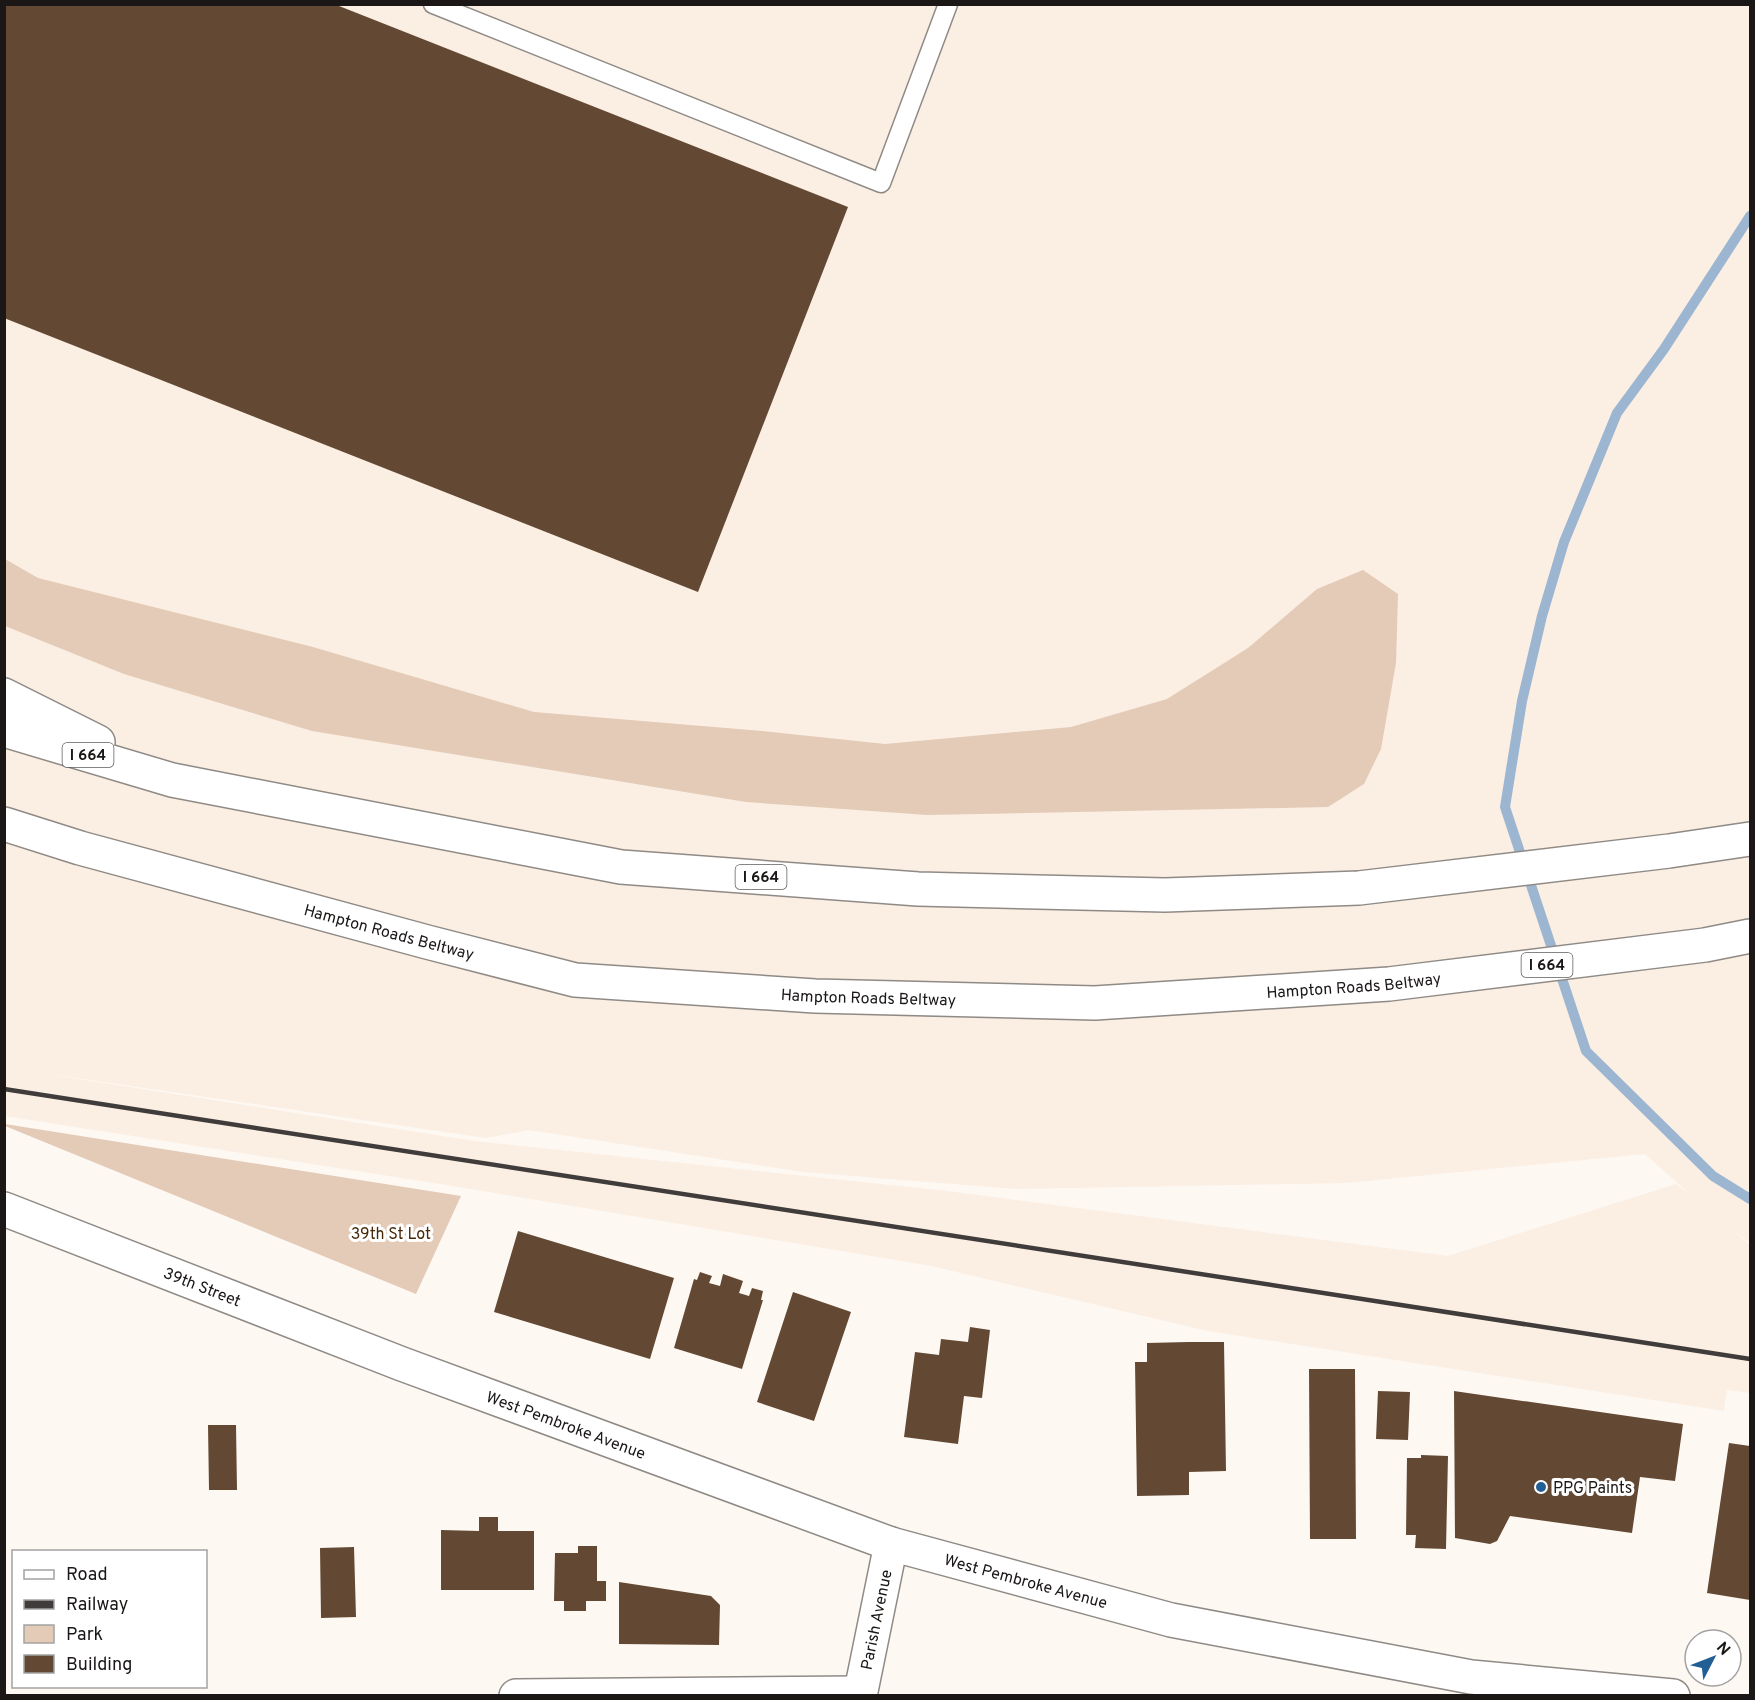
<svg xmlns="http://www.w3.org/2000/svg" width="1755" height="1700" viewBox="0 0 1755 1700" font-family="Overpass,sans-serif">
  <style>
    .built { fill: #fbeee3; fill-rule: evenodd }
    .green { fill: #e3cbb7 }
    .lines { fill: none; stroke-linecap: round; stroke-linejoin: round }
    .stream { stroke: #9cb6d2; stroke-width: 10 }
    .building { fill: #634933 }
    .service-casing { stroke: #8f8a85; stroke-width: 21 }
    .minor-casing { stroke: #8f8a85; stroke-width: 36 }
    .secondary-casing { stroke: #8f8a85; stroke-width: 36 }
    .motorway-casing { stroke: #8f8a85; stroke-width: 36 }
    .service { stroke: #fff; stroke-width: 18 }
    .minor { stroke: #fff; stroke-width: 33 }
    .secondary { stroke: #fff; stroke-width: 33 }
    .motorway { stroke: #fff; stroke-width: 33 }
    .rail { stroke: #403c3b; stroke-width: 4.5 }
    .poi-dot { fill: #225f95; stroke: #fff; stroke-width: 2 }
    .labels { text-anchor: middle; stroke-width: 6; stroke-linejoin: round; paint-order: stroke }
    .shield { fill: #fff; stroke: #5f5d5c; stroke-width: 1.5 }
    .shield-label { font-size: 15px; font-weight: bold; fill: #1a1716 }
    .street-label { font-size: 16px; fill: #1a1716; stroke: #fff }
    .park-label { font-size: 16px; fill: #482a0a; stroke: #fff }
    .poi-label { font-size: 16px; fill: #1a1716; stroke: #fff; text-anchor: start }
  </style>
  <rect width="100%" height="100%" fill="#fef8f3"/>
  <!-- built -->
  <path class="built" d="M5,5h1745v1238l-20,-15 20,17v148l-23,-3 -3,21 -516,-80 -277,-65 -478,-80 -448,-70zM21,1070l465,68 43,-8 274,42 213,17 330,-6 299,-29 47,42 -16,-12 -228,72 -501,-65 -473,-50z"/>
  <!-- green -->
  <path class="green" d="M5,559l33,19 275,69 221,65 228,19 123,13 186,-17 96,-28 81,-51 69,-59 46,-19 35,24 -2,69 -15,86 -17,35 -36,23 -401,8 -181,-13 -434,-71 -188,-57 -119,-48z
    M5,1124l456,72 -45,98 -411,-168z"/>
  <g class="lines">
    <!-- stream -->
    <path class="stream" d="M1750,216l-86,133 -47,64 -53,129 -22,74 -20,85 -17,106 81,244 127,125 37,23"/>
  </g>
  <!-- building -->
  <path class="building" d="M4,4h330l514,203 -150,385 -694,-274z
    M518,1231l156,47 -24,81 -156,-47z
    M700,1272l12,4 -3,7 11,3 3,-12 20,7 -4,12 10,3 3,-8 11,3 -2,9h2l-21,69 -68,-21 20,-69 3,1z
    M793,1292l58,20 -37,109 -57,-19z
    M970,1327l20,3 -8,68 -18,-2 -6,48 -54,-7 11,-85 24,3 2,-16 27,3z
    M1188,1342h36l2,129 -37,1v23l-52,1 -2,-134h12v-19z
    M1309,1369h46l1,170h-46z
    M1378,1391l32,1 -2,48 -32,-1z
    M1454,1391l229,33 -8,57 -35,-4 -8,56 -122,-17 -13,25 -7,3 -35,-6z
    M208,1425h28l1,65h-28z
    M1729,1443l21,3v154l-43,-7z
    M1421,1455l27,1 -2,93 -31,-1 1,-13h-10l1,-77h14z
    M479,1517h19v14h36v59h-93v-60l38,1z
    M578,1546h19v35h9v20h-20v10h-22v-10h-10l1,-48h23z
    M354,1547l2,70 -35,1 -1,-70z
    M619,1582l92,14 9,9 -1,40 -100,-1z"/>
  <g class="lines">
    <defs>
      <path id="service" d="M433,4l448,179 67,-179"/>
      <g id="minor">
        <path d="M516,1696l344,-3"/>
        <path id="s1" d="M860,1696l31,-152"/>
      </g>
      <g id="secondary">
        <path id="s2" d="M4,1209l398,155 489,180 280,76 300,57 202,19"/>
      </g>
      <g id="motorway">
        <path d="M4,695l94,47"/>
        <path d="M4,730l168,50 449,87 297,22 247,6 194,-7 310,-37 81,-12"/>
        <path id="s3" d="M4,824l76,24 347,94 148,38 240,16 280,7 294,-19 316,-39 45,-9"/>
      </g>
    </defs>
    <!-- service casing -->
    <use href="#service" class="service-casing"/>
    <!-- minor casing -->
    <use href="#minor" class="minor-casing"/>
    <!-- secondary casing -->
    <use href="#secondary" class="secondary-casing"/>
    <!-- motorway casing -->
    <use href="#motorway" class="motorway-casing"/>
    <!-- service -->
    <use href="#service" class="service"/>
    <!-- minor -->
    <use href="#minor" class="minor"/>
    <!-- secondary -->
    <use href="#secondary" class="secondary"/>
    <!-- motorway -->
    <use href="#motorway" class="motorway"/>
    <!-- rail -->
    <path class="rail" d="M4,1089l1746,270"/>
  </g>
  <!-- markers -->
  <circle class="poi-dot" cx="1541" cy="1487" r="6"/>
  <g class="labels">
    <!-- shield labels -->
    <g class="shield">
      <rect x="62.5" y="743" width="51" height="24" rx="4.5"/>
      <rect x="735.5" y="865" width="51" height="24" rx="4.5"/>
      <rect x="1521.5" y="953" width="51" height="24" rx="4.5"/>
    </g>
    <g class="shield-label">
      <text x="88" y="760">I 664</text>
      <text x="761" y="882">I 664</text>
      <text x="1547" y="970">I 664</text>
    </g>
    <!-- street labels -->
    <g class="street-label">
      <text dy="6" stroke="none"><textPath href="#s3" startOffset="400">Hampton Roads Beltway</textPath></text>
      <text dy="6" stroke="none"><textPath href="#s3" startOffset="1372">Hampton Roads Beltway</textPath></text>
      <text dy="6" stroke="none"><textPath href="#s3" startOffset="886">Hampton Roads Beltway</textPath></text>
      <text dy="6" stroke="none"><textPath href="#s2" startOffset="213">39th Street</textPath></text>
      <text dy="6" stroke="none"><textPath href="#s2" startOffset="602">West Pembroke Avenue</textPath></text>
      <text dy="6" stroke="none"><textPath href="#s2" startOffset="1088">West Pembroke Avenue</textPath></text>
      <text dy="6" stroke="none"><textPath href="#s1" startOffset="78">Parish Avenue</textPath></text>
    </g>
    <!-- park labels -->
    <g class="park-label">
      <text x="391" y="1239">39th St Lot</text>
    </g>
    <!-- poi labels -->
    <g class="poi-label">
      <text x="1553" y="1493">PPG Paints</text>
    </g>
  </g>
  <!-- border -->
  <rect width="1755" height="1700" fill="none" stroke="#1a1716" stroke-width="12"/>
  <!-- legend -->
  <rect x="12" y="1550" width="195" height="138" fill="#ffffff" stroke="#a3a2a2" stroke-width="1.5"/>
  <rect x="24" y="1570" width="30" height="9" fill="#ffffff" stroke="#a3a2a2" stroke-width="1.5"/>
  <text x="66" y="1580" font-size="18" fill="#1a1716">Road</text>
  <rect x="24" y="1600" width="30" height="9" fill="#403c3b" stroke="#a3a2a2" stroke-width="1.5"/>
  <text x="66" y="1610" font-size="18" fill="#1a1716">Railway</text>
  <rect x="24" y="1625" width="30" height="18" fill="#e3cbb7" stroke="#a3a2a2" stroke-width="1.5"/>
  <text x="66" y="1640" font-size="18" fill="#1a1716">Park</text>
  <rect x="24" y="1655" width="30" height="18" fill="#634933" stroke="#a3a2a2" stroke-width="1.5"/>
  <text x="66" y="1670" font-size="18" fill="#1a1716">Building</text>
  <!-- north arrow -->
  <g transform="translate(1713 1658) rotate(48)"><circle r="28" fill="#ffffff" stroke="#a3a2a2" stroke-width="1.5"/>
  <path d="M0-4.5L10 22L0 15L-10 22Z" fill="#225f95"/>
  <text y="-9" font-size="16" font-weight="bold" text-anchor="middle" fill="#1a1716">N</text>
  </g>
</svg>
